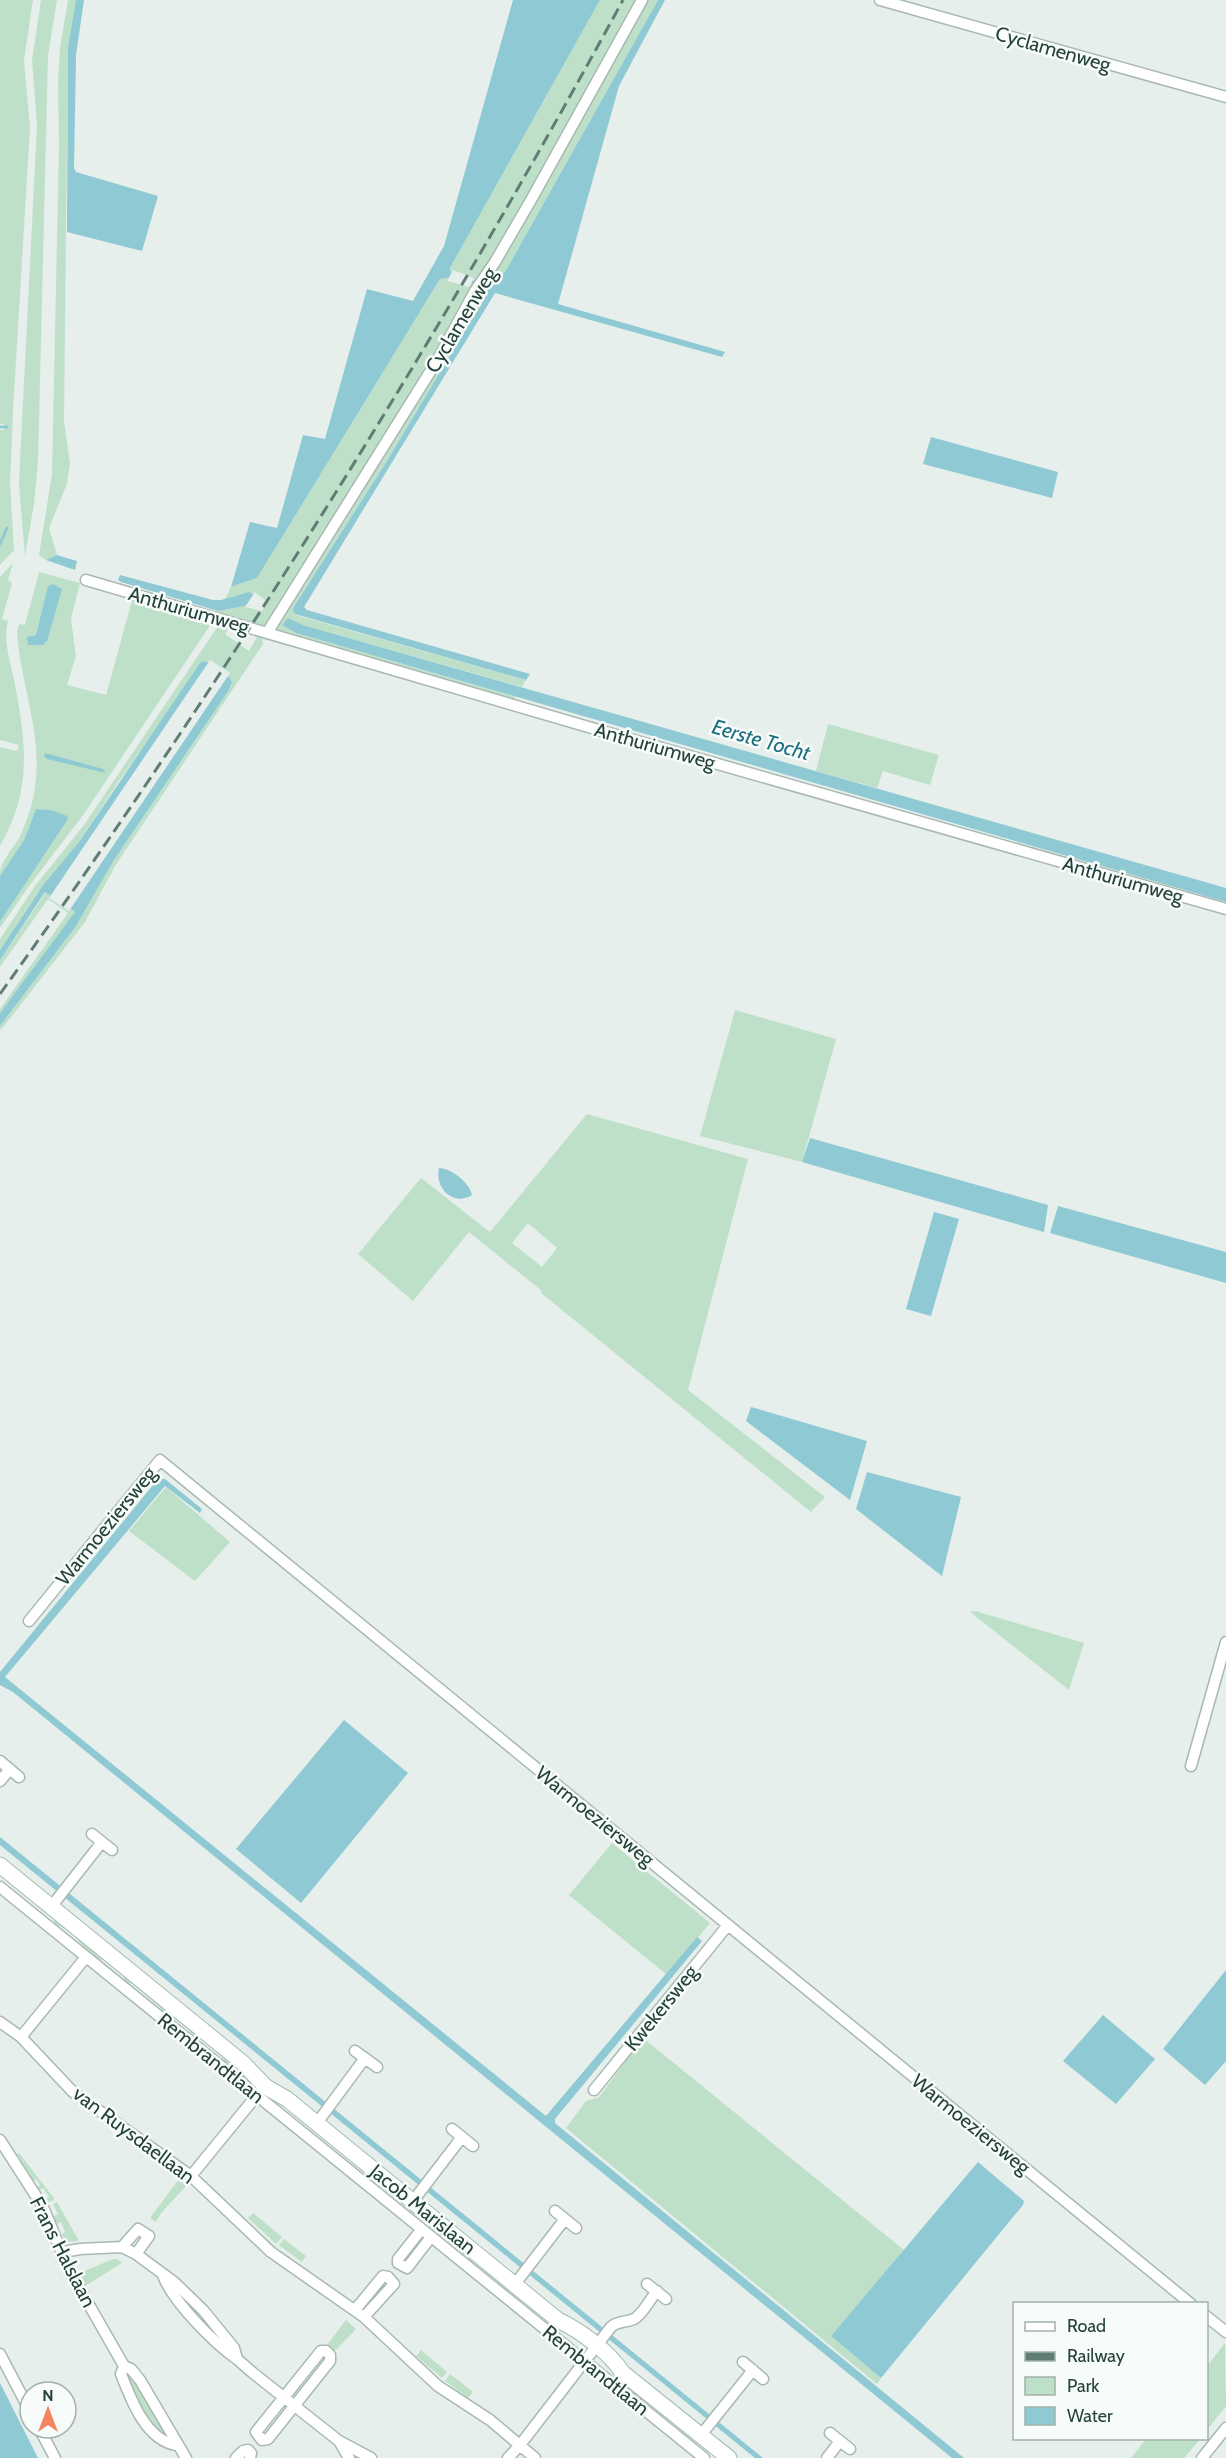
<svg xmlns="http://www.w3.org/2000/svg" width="1226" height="2458" viewBox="0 0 1226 2458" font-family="Cabin,sans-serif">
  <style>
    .green { fill: #bfe0c8; fill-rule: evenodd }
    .water { fill: #8ec9d4 }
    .pier { fill: #e6efeb }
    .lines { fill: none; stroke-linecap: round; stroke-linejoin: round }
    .stream { stroke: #8ec9d4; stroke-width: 3 }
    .minor-casing { stroke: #a8b8b2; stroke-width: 13 }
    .secondary-casing { stroke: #a4bbb3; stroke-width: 17 }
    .minor { stroke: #fff; stroke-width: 10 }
    .secondary { stroke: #fff; stroke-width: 15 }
    .rail { stroke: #5f7d75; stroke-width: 3; stroke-dasharray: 12 6; stroke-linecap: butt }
    .labels { text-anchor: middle; stroke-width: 5; stroke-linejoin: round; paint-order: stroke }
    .street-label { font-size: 20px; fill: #24423a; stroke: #f7fbf9 }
    .water-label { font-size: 21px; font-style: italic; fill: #1c6f80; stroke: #f7fbf9 }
  </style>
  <rect width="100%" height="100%" fill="#e6efeb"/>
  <!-- green -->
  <path class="green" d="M0,0h33l-9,60 6,68 -17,283 -3,72 4,67 -14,15v-135h4v-6h-4z
    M41,0h16l-9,55 -10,408 -4,41 -9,52 -6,-71 1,-25 17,-334 -5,-66z
    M68,0h8l-8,46 -4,375 6,42 -3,21 -18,44 8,27 -11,5 -7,-5 13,-81 7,-329 -1,-62 2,-36z
    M600,0h58l-153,272 -10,12 -7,3v5l-101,169 -92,144v9l4,2 227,64 -4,7 -226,-64 -8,-4 -6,6 14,8 220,64 -2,2 -302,-87 34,-8 4,1 -1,-13 -24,7 6,-12 26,-9 183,-299 5,-1 28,5v-3l-22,-7 -1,-5z
    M13,563l-5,17 4,3 -10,36 6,2c-5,20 2,39 6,59 12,61 19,109 -14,166v-99l17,4 2,-6 -19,-5v-163z
    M39,572l41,11 -9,36 5,37 -9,29 39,10 27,-98 80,24 -129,193 -55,72 -29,42v-6l67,-102 -16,-10 -15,-1 -12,31 -24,36c0,-16 13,-26 20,-40 7,-16 13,-32 15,-49 8,-54 -15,-103 -18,-156l2,-7 6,1z
    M220,625l10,1 -5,8 24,17 9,-16 4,2 1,7 -148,222 -30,56 -84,108 -1,-4 76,-100 38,-66 115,-170 3,-8 -20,-18 -7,-3 -87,121 -39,60 -44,55 -35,53v-11l35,-53 49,-61 132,-196z
    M828,724l111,31 -9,30 -47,-14 -6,17 -61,-17z
    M46,892l30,21 -76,100v-4l68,-96 -20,-14 -48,68v-7z
    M735,1010l101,29 -34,123 -102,-26z
    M587,1114l161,45 -60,231 137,107 -14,15 -270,-219 1,-2 -73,-59 -56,69 -55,-47 63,-76 69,54zM528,1223l29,25 -15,19 -30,-24z
    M166,1487l64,55 -35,39 -66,-50z
    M975,1611l109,32 -15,47 -99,-78z
    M612,1843l98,80 -43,52 -98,-80z
    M39,1904l193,158 -7,1 -3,-8 -27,-21 -5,2v-5l-22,-18 -7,-2 -1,-4 -29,-24 -7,1v-10l-21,-14h-6c-16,-13 -24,-32 -44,-36l1,-4 -17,-14z
    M643,2038l261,212 -73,86 50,42 -4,6 -311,-256 20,-27 13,-4z
    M19,2153l35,45v2l-6,2 -2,-3 3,-2 -6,-9 -6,4 -2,-3 5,-4 -4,-6 -5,3v-6l-14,-22z
    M179,2179l8,6 -26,28 -5,9 -6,-4z
    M57,2202l21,37v2l-12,1 -4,-8 3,-2 -4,-10 -7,3 -3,-7 7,-4 -5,-10z
    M253,2213l29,24 -6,7 -28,-26z
    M284,2239l22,17 -4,6 -23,-17z
    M113,2259h4l5,4 -37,23 -4,-6 1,-8z
    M346,2320l10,9 -21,22 -8,-6z
    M1225,2343l1,63 -19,24v-64z
    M421,2350l26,22 -5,6 -26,-22z
    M125,2372h4l40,64 -3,3 -22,-23z
    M450,2374l23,18 -5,6 -23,-17z
    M1146,2439v-1l54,1 -16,19h-53z"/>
  <!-- water -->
  <path class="water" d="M76,0h8l-8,55 -2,113 2,4 82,24 -16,55 -75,-19 1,-186z
    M513,0h87l-150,268 1,4 22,8v3l-28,-5 -5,1 -183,299 -26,9 19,-65 27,6 26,-93 22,4 42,-150 46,12 31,-55z
    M658,0h7l-46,86 -61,218 167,48 -3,5 -227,-64 -191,314 3,3 223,64 -4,6 -231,-66 -2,-4 2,-5 92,-144 101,-169v-5l7,-3 10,-12z
    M931,437l127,35 -6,26 -129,-34z
    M57,555l20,6 -2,9 -29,-10z
    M120,575l93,25h8l28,-8 15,10 -46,9 -97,-29 -3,-2z
    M53,584l9,5 -15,52 -4,4h-15l-1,-8 9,-2 12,-49z
    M288,618l15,7 923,263v14l-930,-269 -14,-8z
    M203,661c11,2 24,11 29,21l-3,8 -115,170 -38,66 -76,100v-13l75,-101 -30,-20 -45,68v-10l44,-66 35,-42 121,-179z
    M45,753l58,16 3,4 -59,-14 -3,-3z
    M36,809l15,1 16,6 1,3 -68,103v-46l24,-36z
    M810,1138l238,67 -4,27 -242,-70z
    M439,1168c12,0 31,15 33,27 -18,12 -38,-7 -33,-27z
    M1058,1206l168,46v31l-176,-50z
    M934,1212l25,7 -28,97 -25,-7z
    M751,1407l116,34 -17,59 -104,-79z
    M867,1472l94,25 -19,79 -86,-67z
    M158,1479h7l37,30 -2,4 -35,-27 -160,191 541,439 151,-179 5,4 -147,178v4l409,335h-12l-939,-766 -13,-7v-13z
    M344,1720l64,53 -107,130 -65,-54z
    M0,1837l763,621h-8l-755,-613z
    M1226,1970v91l-21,24 -42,-36z
    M1103,2015l52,44 -39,45 -53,-43z
    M978,2162l46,39 -1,4 -142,173 -50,-42z
    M0,2383l38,75h-38z"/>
  <!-- pier -->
  <path class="pier" d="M453,270l21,8 -5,9 -22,-6z
    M255,592l12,10 -5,9 -17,-4z
    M210,660l20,13 -161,238 -20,-13z"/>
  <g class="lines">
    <!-- stream -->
    <path class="stream" d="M0,427h7
      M0,544l7,-16"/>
    <defs>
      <path id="minor" d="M880,0l346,97
        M86,580l516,151 624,178
        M267,633l171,-274 37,-68 20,-29 36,-62 111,-200
        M29,1621l131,-161 50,41 981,803
        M0,1761l19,16
        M1191,1766l35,-124
        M0,1781l10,-12
        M92,1834l20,16
        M0,1887l704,571
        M51,1907l51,-65
        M0,2022l21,15 52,55 118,84 80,76 93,65 74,69 52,34 45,38
        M21,2037l65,-80
        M355,2051l22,16
        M594,2090l134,-165
        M317,2123l48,-65
        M452,2129l21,17
        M0,2140l43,67 25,61 56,98 7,3 9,11 46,78
        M191,2176l66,-81
        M413,2201l49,-64
        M555,2211l21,17
        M421,2230l-23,29v4l9,5 24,-31
        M122,2247l16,-18 11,7 -13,18
        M63,2252l17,-3 42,-2 14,7 38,28 29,28 31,38 3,11 16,14 86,68 32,17
        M163,2275c9,26 52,69 74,84
        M515,2284l50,-65
        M647,2284l19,15
        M355,2310l28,-34 5,1 6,7 -30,33
        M1206,2316l20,16
        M321,2351h5l4,4v6l-62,78 -6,1 -6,-8z
        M0,2354l30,57
        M743,2362l20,17
        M124,2366l-3,8c10,26 25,66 55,71
        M39,2428l16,30
        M830,2433l20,16
        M701,2435l52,-65
        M339,2441l10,17
        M236,2458l7,-7 5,-1 3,3 -1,5
        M508,2458l12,-13 91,-118c8,-7 15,-4 23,-8 9,-5 16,-20 23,-28
        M827,2458l13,-17
        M1202,2458l24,-30"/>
      <path id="secondary" d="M0,1865l243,198 23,24 21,12 271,221c23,11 50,31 65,53l106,85"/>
    </defs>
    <!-- minor casing -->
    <use href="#minor" class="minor-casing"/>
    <!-- secondary casing -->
    <use href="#secondary" class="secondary-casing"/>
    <!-- minor -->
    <use href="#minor" class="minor"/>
    <!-- secondary -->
    <use href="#secondary" class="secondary"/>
    <!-- rail -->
    <path class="rail" d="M0,994c228,-318 436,-650 623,-994"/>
  </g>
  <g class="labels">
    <!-- street labels -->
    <g class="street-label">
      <text transform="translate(1053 49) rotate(16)" y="7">Cyclamenweg</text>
      <text transform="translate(461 320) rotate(-59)" y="7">Cyclamenweg</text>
      <text transform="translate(189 610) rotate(16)" y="7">Anthuriumweg</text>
      <text transform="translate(655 746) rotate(16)" y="7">Anthuriumweg</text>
      <text transform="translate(1123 880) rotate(16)" y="7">Anthuriumweg</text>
      <text transform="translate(106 1526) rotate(-51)" y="7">Warmoeziersweg</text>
      <text transform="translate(595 1816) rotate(39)" y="7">Warmoeziersweg</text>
      <text transform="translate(661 2008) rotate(-51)" y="7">Kwekersweg</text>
      <text transform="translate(211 2058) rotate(39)" y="7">Rembrandtlaan</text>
      <text transform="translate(971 2124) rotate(39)" y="7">Warmoeziersweg</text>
      <text transform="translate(134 2135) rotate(37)" y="7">van Ruysdaellaan</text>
      <text transform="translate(423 2209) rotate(39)" y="7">Jacob Marislaan</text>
      <text transform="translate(63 2252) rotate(63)" y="7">Frans Halslaan</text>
      <text transform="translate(596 2370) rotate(39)" y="7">Rembrandtlaan</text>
    </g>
    <!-- water labels -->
    <g class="water-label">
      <text transform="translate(761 740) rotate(16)" y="7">Eerste Tocht</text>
    </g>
  </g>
  <!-- legend -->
  <rect x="1013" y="2302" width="195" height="138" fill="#f7fbf9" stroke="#a3b1ad" stroke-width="1.5"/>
  <rect x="1025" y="2322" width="30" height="9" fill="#ffffff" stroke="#a3b1ad" stroke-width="1.5"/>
  <text x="1067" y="2332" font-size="18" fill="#24423a">Road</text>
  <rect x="1025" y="2352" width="30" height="9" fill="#5f7d75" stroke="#a3b1ad" stroke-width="1.5"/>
  <text x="1067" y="2362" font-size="18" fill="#24423a">Railway</text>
  <rect x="1025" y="2377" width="30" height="18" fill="#bfe0c8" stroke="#a3b1ad" stroke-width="1.5"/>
  <text x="1067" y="2392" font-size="18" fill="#24423a">Park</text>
  <rect x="1025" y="2407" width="30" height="18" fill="#8ec9d4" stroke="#a3b1ad" stroke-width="1.5"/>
  <text x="1067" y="2422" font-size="18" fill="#24423a">Water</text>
  <!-- north arrow -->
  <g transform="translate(48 2410)"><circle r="28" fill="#f7fbf9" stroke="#a3b1ad" stroke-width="1.5"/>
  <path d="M0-4.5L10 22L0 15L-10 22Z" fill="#f4845f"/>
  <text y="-9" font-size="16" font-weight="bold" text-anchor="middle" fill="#24423a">N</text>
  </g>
</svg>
